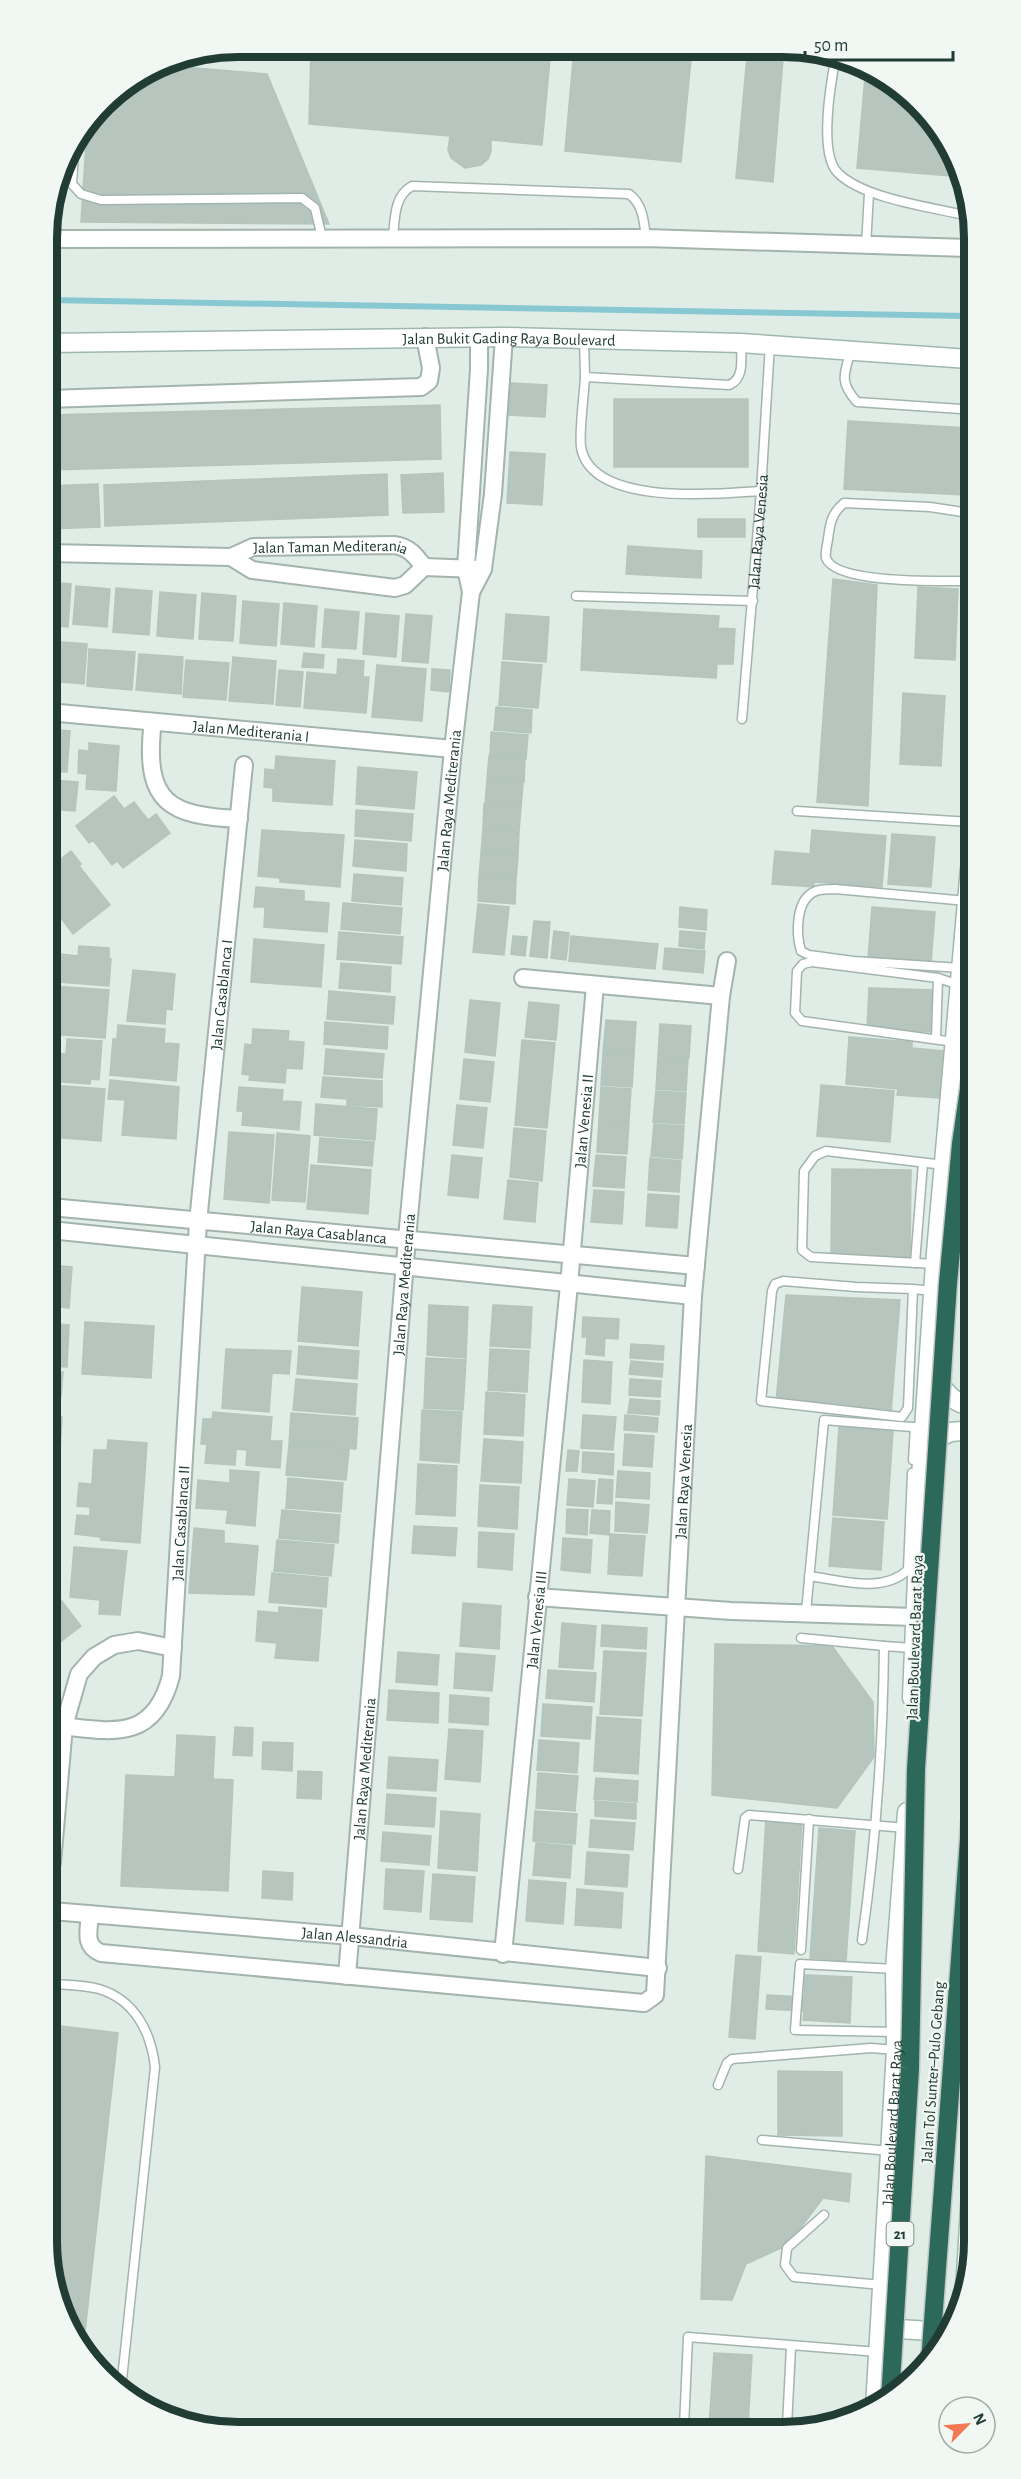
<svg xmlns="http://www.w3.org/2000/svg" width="1021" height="2479" viewBox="0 0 1021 2479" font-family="'Alegreya Sans',sans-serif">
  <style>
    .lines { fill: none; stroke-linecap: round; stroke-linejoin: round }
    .stream { stroke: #87c8d2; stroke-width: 6 }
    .building { fill: #b6c6bf; stroke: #b3c5bd; stroke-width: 1.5 }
    .lane-casing { stroke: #a3b4ad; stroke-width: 11 }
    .street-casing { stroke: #a3b4ad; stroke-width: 20 }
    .secondary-casing { stroke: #9fb8ae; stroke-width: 21 }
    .lane { stroke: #fff; stroke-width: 8 }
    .street { stroke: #fff; stroke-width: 16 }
    .secondary { stroke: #fff; stroke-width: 18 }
    .highway-bridge-casing { stroke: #c1c8c6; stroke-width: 21; stroke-linecap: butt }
    .highway-bridge { stroke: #2c695b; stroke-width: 18 }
    .labels { text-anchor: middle; stroke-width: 4.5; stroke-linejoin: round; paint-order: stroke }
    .shield { fill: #f1f8f4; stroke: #5f746e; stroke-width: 1.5 }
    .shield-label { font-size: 15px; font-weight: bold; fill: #213c34 }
    .street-label { font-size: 16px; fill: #213c34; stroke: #f1f8f4 }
    .rim { fill: none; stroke: #213c34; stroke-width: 8 }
  </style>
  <rect width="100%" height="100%" fill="#e0ece6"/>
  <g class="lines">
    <!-- stream -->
    <path class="stream" d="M47,300l921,16"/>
  </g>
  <!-- building -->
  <path class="building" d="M311,47l240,1 -9,97 -51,-5v11l-3,8 -7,6 -16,3 -14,-10 -3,-8 2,-14 -141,-12z
    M574,49h118l-11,113 -116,-11z
    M747,56l36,3 -10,123 -37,-4z
    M158,65l109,9 62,150 -248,-2 6,-95 25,-33z
    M866,66l52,36 43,75 -104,-9z
    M510,383l37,2 -2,32 -36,-2z
    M614,399h134v68h-134z
    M440,405l1,54 -393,11 -1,-55z
    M848,421l121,7 -4,67 -121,-6z
    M510,452l35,2 -3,51 -35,-2z
    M443,473l1,39 -41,1 -2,-38z
    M387,474l1,41 -283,11 -1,-41z
    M98,484l2,43 -52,2v-43z
    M698,519h47v18h-47z
    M628,546l74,5 -1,27 -75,-4z
    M833,579l44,6 -9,221 -51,-4z
    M48,582l23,2 -3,43 -20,-2z
    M76,586l34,3 -3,38 -34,-3z
    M918,587l40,2 -3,71 -40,-2z
    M116,588l36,3 -3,44 -36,-3z
    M160,592l36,3 -3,44 -36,-3z
    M202,593l34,3 -3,45 -34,-2z
    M243,601l36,3 -3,42 -36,-3z
    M284,603l33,3 -3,41 -33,-3z
    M325,609l34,3 -3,37 -34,-2z
    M584,609l135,7 -1,12 17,1 -2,35h-16l-1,14 -135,-8z
    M366,613l33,3 -3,41 -33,-3z
    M406,614l26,2 -4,47 -26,-2z
    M506,614l43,3 -3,45 -43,-3z
    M48,641l39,3 -3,40 -36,-3z
    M89,649l46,3 -3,38 -45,-4z
    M304,653l20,2 -1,13 -21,-1z
    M139,654l44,3 -2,37 -45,-4z
    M233,657l43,4 -3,43 -44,-3z
    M338,659l26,2 -1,16h6l-3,36 -62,-5 3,-36 30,3z
    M186,660l43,3 -3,37 -43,-3z
    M502,662l40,3 -4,43 -39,-3z
    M377,665l49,4 -4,52 -50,-4z
    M432,669l18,1 -1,22 -18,-2z
    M279,670l24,2 -3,35 -24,-2z
    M903,693l42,3 -4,70 -41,-2z
    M496,707l36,3 -1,23 -37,-3z
    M48,729l22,2 -3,41 -18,-1z
    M491,732l37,3 -2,24 -36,-4z
    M89,743l30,3 -3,45 -30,-2 1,-15 -9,-1 1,-23 10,1z
    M276,756l59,5 -3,44 -59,-4v-13l-9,-1 1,-18 10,1z
    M489,756l36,3 -1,23 -37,-3z
    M358,767l59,5 -3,37 -58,-5z
    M49,780l29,2 -3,29 -26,-2z
    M487,780l36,3 -2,24 -36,-3z
    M114,796l10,13 10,-7 14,18 8,-6 14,19 -47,35 -6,-7 -5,4 -19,-25 -4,3 -13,-17z
    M484,804l37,3 -2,24 -36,-3z
    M356,810l57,4 -2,27 -56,-5z
    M483,829l36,3 -1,23 -37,-3z
    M262,830l82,5 -4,52 -60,-5v-4l-22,-2z
    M812,830l74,6 -4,51 -68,-5v5l-42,-3 3,-33 35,3z
    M892,834l43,3 -4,50 -43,-3z
    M355,840l52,4 -1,27 -53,-5z
    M71,851l10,13 -2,2 31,39 -37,29 -24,-32v-34z
    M481,853l37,3 -2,23 -37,-2z
    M354,874l49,4 -2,27 -49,-4z
    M479,877l37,3 -1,24 -37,-3z
    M256,887l48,4v10l25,2 -2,29 -63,-5 1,-20h-11z
    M343,903l59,5 -2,26 -59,-5z
    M478,904l31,3 -5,48 -31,-3z
    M680,907l27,3 -1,20 -27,-3z
    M872,907l63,5 -4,52 -63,-5z
    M534,921l16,1 -3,36 -17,-2z
    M554,931l15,2 -3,27 -15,-2z
    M680,931l25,2 -1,16 -25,-3z
    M339,932l64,5 -2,27 -64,-5z
    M513,936l14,1 -2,19 -14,-2z
    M571,936l87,8 -3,25 -86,-8z
    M254,939l70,6 -3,42 -70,-5z
    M79,946l30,2v10l2,1 -2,27 -50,-4 2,-28 17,2z
    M665,948l40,3 -2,22 -40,-4z
    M341,963l50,4 -1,25 -51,-4z
    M133,970l42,4 -3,36 -6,-1 -1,15 -38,-3z
    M52,986l57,4 -4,48 -56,-4v-40h3z
    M869,988l66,2 -1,42 -67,-3z
    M329,991l66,6 -2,27 -66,-5z
    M470,1000l30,3 -5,53 -30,-4z
    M529,1002l30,3 -3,35 -31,-3z
    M606,1020l30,2 -2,32 -31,-2z
    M325,1022l63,5 -1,22 -63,-5z
    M660,1024l31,2 -2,32 -31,-2z
    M118,1025l47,4 -1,14 15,1 -3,37 -66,-6 3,-36h4z
    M253,1029l36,2 -1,10 16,1 -2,27 -16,-1 -1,15 -36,-3 1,-5 -8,-1 3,-30 7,1z
    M849,1037l63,5v6l32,3 -4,47 -43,-3 1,-6 -52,-5z
    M67,1039l35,2 -3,39 -8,-1 -1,5 -41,-3v-28l17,1z
    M522,1040l33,3 -8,85 -32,-3z
    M326,1049l58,5 -2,24 -58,-4z
    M603,1053l31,2 -2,32 -31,-2z
    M658,1057l30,2 -2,32 -30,-2z
    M464,1059l30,3 -4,40 -30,-3z
    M323,1077l59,4v26l-35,-2v-6l-26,-2z
    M110,1080l69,7 -3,52 -54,-4 3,-35 -17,-1z
    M49,1085l56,4 -4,52 -51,-4z
    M821,1085l73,6 -4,51 -73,-6z
    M239,1087l44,3 -1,11 19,1 -2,28 -57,-5 1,-14h-6z
    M601,1087l30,2 -2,32 -30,-2z
    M656,1091l30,2 -2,31 -31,-2z
    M316,1104l61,5 -2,31 -61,-5z
    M457,1105l30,3 -4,40 -30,-3z
    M599,1120l30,2 -2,32 -30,-2z
    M654,1124l30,2 -2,33 -31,-3z
    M514,1128l32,3 -4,50 -32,-4z
    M229,1132l45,3 -5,68 -45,-4z
    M277,1133l33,3 -5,66 -33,-2z
    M320,1138l54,4 -2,24 -54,-4z
    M452,1155l30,3 -4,40 -30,-3z
    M596,1155l30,2 -2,31 -31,-2z
    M650,1158l31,3 -2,31 -31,-2z
    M311,1165l60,5 -3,44 -61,-5z
    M832,1169l79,1 -1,89 -79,-2z
    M508,1180l30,3 -3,39 -31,-3z
    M594,1190l30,2 -2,32 -31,-2z
    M648,1194l31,2 -2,32 -31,-2z
    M50,1265l22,2 -3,41 -19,-2z
    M302,1287l60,5 -4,54 -60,-5z
    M786,1295l114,5 -9,113 -115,-11z
    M429,1305l39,2 -2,51 -39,-3z
    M493,1305l39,2 -2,41 -40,-2z
    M50,1310l5,1v13l14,1 -2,42 -17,-1z
    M583,1317l36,2 -1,20 -13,-1 -1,18 -18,-2 1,-17h-5z
    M85,1322l69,4 -3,52 -69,-4z
    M631,1344l33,2 -1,14 -33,-2z
    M299,1346l60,5 -2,28 -60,-5z
    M226,1349l65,2 -2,23 -17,-1 -3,39 -47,-4z
    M490,1349l39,2 -2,41 -39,-2z
    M426,1358l40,2 -3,50 -39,-2z
    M584,1360l28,2 -2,42 -28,-2z
    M631,1361l32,3 -1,13 -33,-3z
    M50,1372h13l-2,25h-10l-1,5z
    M296,1379l61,5 -2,31 -62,-5z
    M630,1379l31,2 -1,16 -31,-2z
    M486,1392l39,3 -2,41 -39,-2z
    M630,1399l30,2 -1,14 -31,-2z
    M422,1410l40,2 -3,51 -39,-3z
    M213,1412l59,5 -2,24h12l-2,27 -34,-3 1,-15 -11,-1 -1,16 -30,-2 2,-19h-6l2,-25h9z
    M291,1413l67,5 -2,31 -67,-5z
    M583,1415l33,2 -3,33 -32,-2z
    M625,1415l33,3 -1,14 -33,-2z
    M50,1416l12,1 -2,36 -9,-1z
    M839,1427l54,4 -6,88 -54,-4z
    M625,1434l29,2 -2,31 -29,-2z
    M484,1439l39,3 -2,41 -40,-2z
    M108,1440l39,3 -7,100 -39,-3 -1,-3 -25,-3 2,-19 13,1v-9l-13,-1 2,-23 13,1 2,-34h13z
    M289,1445l60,5 -3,30 -60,-5z
    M568,1450l11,1 -2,20h-11z
    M583,1452l31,2 -1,21 -31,-3z
    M418,1464l39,2 -2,50 -39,-2z
    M230,1470l29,2 -4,54 -29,-3 2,-13 -32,-2 2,-28 32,3z
    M618,1471l32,2 -1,26 -33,-2z
    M288,1478l55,5 -2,29 -55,-4z
    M569,1479l26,2 -2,26 -26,-2z
    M599,1479l14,1 -1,24 -15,-1z
    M480,1485l39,2 -2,42 -39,-3z
    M616,1502l33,3 -2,28 -32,-2z
    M567,1509l21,1 -1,25 -21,-2z
    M282,1510l58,5 -2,28 -59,-5z
    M592,1510l18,1 -1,24 -19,-2z
    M833,1518l51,4 -3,48 -52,-4z
    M414,1526l43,2 -2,28 -43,-3z
    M194,1528l30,3v12l34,3 -4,49 -65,-2z
    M479,1532l35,2 -2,36 -34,-3z
    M610,1534l35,2 -3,40 -34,-2z
    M563,1538l29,2 -2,33 -29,-3z
    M277,1540l57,5 -3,31 -57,-5z
    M74,1547l53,4 -7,64 -21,-1 1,-14 -30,-3z
    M272,1573l56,5 -2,29 -57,-5z
    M51,1587l30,39 -30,23z
    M463,1603l38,3 -2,43 -39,-3z
    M279,1607l43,3 -4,51 -43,-3 2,-15 -21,-2 2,-30 21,2z
    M562,1623l34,3 -3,43 -34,-2z
    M602,1625l45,3 -1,21 -45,-3z
    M715,1644l117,2 41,56 1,55 -37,51 -125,-13z
    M604,1651l42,2 -4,63 -42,-2z
    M398,1652l41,3 -2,30 -41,-3z
    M456,1653l39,3 -3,35 -38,-3z
    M548,1670l48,3 -2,29 -48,-4z
    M389,1690l50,3 -1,30 -51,-3z
    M450,1695l39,3 -1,27 -39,-3z
    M543,1704l49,3 -2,32 -49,-3z
    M597,1717l44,3 -3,54 -44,-3z
    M235,1727l18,1 -1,28 -19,-1z
    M449,1729l34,2 -3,51 -35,-3z
    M177,1735l38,2 -2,42 20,1 -5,111 -107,-5 5,-111 49,2z
    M539,1740l40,3 -2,30 -40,-3z
    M263,1742l30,1 -1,28 -30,-2z
    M389,1757l49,3 -2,31 -49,-3z
    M298,1771l24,1 -1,27 -24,-1z
    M538,1773l40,3 -3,35 -39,-3z
    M596,1778l42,3 -1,21 -43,-3z
    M387,1794l49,4 -2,29 -49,-3z
    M595,1801l41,3v15l-41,-3z
    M441,1811l39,3 -3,57 -39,-3z
    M535,1811l42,3 -2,30 -42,-3z
    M766,1818l36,3 -8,133 -36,-3z
    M591,1820l44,3 -2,27 -44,-3z
    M819,1828l36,3 -9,130 -36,-3z
    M383,1832l48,4 -2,29 -48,-4z
    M536,1843l36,3 -2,32 -37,-3z
    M587,1852l42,3 -2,32 -42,-3z
    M386,1869l38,2 -3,41 -37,-3z
    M263,1871l30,2 -1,27 -30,-2z
    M433,1874l42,3 -3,45 -42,-3z
    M529,1880l37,3 -3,41 -37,-3z
    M577,1889l46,4 -2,35 -46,-3z
    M736,1955l25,2 -6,82 -26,-2z
    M805,1975l47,2 -2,46 -47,-3 1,-9 -38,-2 1,-14 37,2z
    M52,2025l66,8 -35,317 -11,-13 -19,-47z
    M778,2071l64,1v64l-64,-1z
    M706,2156l145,18 -2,28 -26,-4 -35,47 -42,19 -14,36 -31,-1z
    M714,2353l38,2 -4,71 -39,1z"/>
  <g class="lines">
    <defs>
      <g id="lane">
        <path d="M836,56c-5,25 -18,98 2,117 26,26 94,34 130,43"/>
        <path d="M67,153h7l-2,31 9,10 20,6 201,-2 13,10 7,30"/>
        <path d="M393,237c2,-19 1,-41 19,-51l217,8c14,10 15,28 17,44"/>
        <path d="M866,246l3,-53"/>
        <path d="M584,339l1,38 144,8c16,-6 12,-27 12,-42"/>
        <path d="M851,350c-7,24 -12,32 6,52l104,7 8,2"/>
        <path d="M585,377c-1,20 -6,52 -4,70 10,60 137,47 180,44"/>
        <path d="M969,513l-39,-6 -86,-4c-13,11 -14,21 -16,36 -1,6 -3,14 -2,19 9,26 116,23 139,23l3,-1 1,-8"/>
        <path d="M576,596l177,5"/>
        <path id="s1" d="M742,719l19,-228 9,-147"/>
        <path d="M797,811l173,11"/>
        <path d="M961,968l-108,-7 -44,-6 -8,-4c-5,-17 -6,-52 15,-60 5,-2 14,-2 19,-2l132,12"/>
        <path d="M936,1039l2,-61"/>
        <path d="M954,1042l-152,-21 -7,-8 2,-42 6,-7 9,-2 126,16 21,7"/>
        <path d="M915,1263l8,-100"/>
        <path d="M935,1264l-124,-7 -9,-7 2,-79 11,-15 11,-5 118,14"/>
        <path d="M913,1289l-5,119 -6,9 -141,-16 11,-110 3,-7 8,-3 73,6 57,2 21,2"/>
        <path d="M913,1460l2,-33"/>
        <path d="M809,1576c32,4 73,18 99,-6l4,-97"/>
        <path d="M806,1612l18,-192 100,8"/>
        <path d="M801,1638l83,8"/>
        <path d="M738,1869l7,-51 4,-3 157,13"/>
        <path d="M862,1940c14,-99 21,-194 22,-294l28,2 2,2"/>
        <path d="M801,1950l8,-131"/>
        <path d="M895,1969l-95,-5 -5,66 101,2"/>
        <path d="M52,1984c15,1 32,1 47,5 36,11 52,43 56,78l-34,322"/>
        <path d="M718,2085l9,-22 5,-4 139,-11 25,2"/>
        <path d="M762,2140l129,11"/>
        <path d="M824,2215l-37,33 -2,17 9,12 88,8"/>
        <path d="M787,2426l4,-79"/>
        <path d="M684,2427l4,-90 190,15"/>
      </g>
      <g id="street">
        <path d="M47,239l599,-1 322,10"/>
        <path d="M47,399l374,-12 8,-6 2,-13 -6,-31"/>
        <path id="s2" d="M48,553l183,4 22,-10 141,-2c15,2 21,10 30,22"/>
        <path d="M231,557l21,13 143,18 10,-3 19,-18"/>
        <path d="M424,567l53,2"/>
        <path d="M471,592l12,-23 10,-75 11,-157"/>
        <path id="s3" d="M48,712l405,37"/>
        <path d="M152,729c-7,74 18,87 87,90"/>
        <path d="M523,978l198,18"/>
        <path id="s4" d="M50,1207l646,59"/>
        <path d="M50,1230l643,66"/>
        <path d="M537,1597l194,14 183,6"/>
        <path id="s5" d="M51,1725c56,5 102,21 120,-49l27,-454 46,-457"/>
        <path d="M52,1863l12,-137 15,-52 15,-17 20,-12 24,-4 35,7"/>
        <path id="s6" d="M52,1911l299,25 307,32"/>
        <path id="s7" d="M90,1914c-1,16 -7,32 11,39l543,50 11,-8 38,-699 28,-300 6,-35"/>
        <path id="s8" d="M503,1954l66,-669 26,-300"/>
        <path id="s9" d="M347,1976l60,-738 46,-489 18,-157 -5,-24 13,-199v-32"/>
      </g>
      <g id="secondary">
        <path id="s10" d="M47,343l457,-6 237,6 228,16"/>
        <path d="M934,1377c11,14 19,27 38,29"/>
        <path d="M925,1443l26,-11 21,-2"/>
        <path d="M912,1698l10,-239 13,-195 35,-396"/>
        <path d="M965,2291l9,-148"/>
        <path d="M880,2328l69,4"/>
        <path id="s11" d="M875,2407l21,-357 -1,-81 12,-157"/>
      </g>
    </defs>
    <!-- lane casing -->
    <use href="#lane" class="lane-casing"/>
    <!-- street casing -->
    <use href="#street" class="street-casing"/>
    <!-- secondary casing -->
    <use href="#secondary" class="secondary-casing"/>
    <!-- lane -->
    <use href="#lane" class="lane"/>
    <!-- street -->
    <use href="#street" class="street"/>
    <!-- secondary -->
    <use href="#secondary" class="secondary"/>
    <defs>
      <path id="highway-bridge" d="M930,2362l43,-577
        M890,2400l20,-332 6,-299 32,-486 13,-139 10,-69"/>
    </defs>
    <!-- highway-bridge casing -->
    <use href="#highway-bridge" class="highway-bridge-casing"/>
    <!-- highway-bridge -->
    <use href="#highway-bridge" class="highway-bridge"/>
  </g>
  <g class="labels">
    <!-- shield labels -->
    <rect class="shield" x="886.5" y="2222" width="27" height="24" rx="4.5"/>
    <g class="shield-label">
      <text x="900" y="2239">21</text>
    </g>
    <!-- street labels -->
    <g class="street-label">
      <text dy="6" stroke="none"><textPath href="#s10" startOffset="462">Jalan Bukit Gading Raya Boulevard</textPath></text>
      <text dy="6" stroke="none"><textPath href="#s1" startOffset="188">Jalan Raya Venesia</textPath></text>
      <text dy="6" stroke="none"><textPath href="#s2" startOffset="285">Jalan Taman Mediterania</textPath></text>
      <text dy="6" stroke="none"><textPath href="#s3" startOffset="204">Jalan Mediterania I</textPath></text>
      <text dy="6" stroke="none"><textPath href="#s9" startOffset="1180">Jalan Raya Mediterania</textPath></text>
      <text dy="6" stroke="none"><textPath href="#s5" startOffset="832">Jalan Casablanca I</textPath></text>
      <text dy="6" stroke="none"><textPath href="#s8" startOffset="837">Jalan Venesia II</textPath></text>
      <text dy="6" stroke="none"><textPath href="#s4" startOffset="270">Jalan Raya Casablanca</textPath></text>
      <text dy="6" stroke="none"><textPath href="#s9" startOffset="694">Jalan Raya Mediterania</textPath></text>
      <text dy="6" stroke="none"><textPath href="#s7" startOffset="1118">Jalan Raya Venesia</textPath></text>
      <text dy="6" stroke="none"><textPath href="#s5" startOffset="302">Jalan Casablanca II</textPath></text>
      <text dy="6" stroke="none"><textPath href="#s8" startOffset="336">Jalan Venesia III</textPath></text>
      <text transform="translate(914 1637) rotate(-88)" y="6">Jalan Boulevard Barat Raya</text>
      <text dy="6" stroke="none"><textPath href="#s9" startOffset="208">Jalan Raya Mediterania</textPath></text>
      <text dy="6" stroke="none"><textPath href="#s6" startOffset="304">Jalan Alessandria</textPath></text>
      <text transform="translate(932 2072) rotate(-86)" y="6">Jalan Tol Sunter–Pulo Gebang</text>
      <text dy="6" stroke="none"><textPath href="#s11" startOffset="285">Jalan Boulevard Barat Raya</textPath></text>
    </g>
  </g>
  <!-- crop -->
  <path d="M0 0H1021V2479H0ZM238 57H783A181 181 0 0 1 964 238V2241A181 181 0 0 1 783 2422H238A181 181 0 0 1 57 2241V238A181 181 0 0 1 238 57Z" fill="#f1f8f4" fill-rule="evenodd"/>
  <path class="rim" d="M238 57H783A181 181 0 0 1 964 238V2241A181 181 0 0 1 783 2422H238A181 181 0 0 1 57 2241V238A181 181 0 0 1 238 57Z"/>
  <!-- north arrow -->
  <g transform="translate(967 2425) rotate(65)"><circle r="28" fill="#f1f8f4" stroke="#9eada7" stroke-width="1.5"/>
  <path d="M0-4.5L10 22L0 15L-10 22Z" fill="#f57855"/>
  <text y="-9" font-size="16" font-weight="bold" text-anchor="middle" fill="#213c34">N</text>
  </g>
  <!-- scale -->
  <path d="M805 51v9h148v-9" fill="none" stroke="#213c34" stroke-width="3"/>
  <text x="814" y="51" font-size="18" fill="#213c34" stroke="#f1f8f4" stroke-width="4.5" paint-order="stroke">50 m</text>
</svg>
